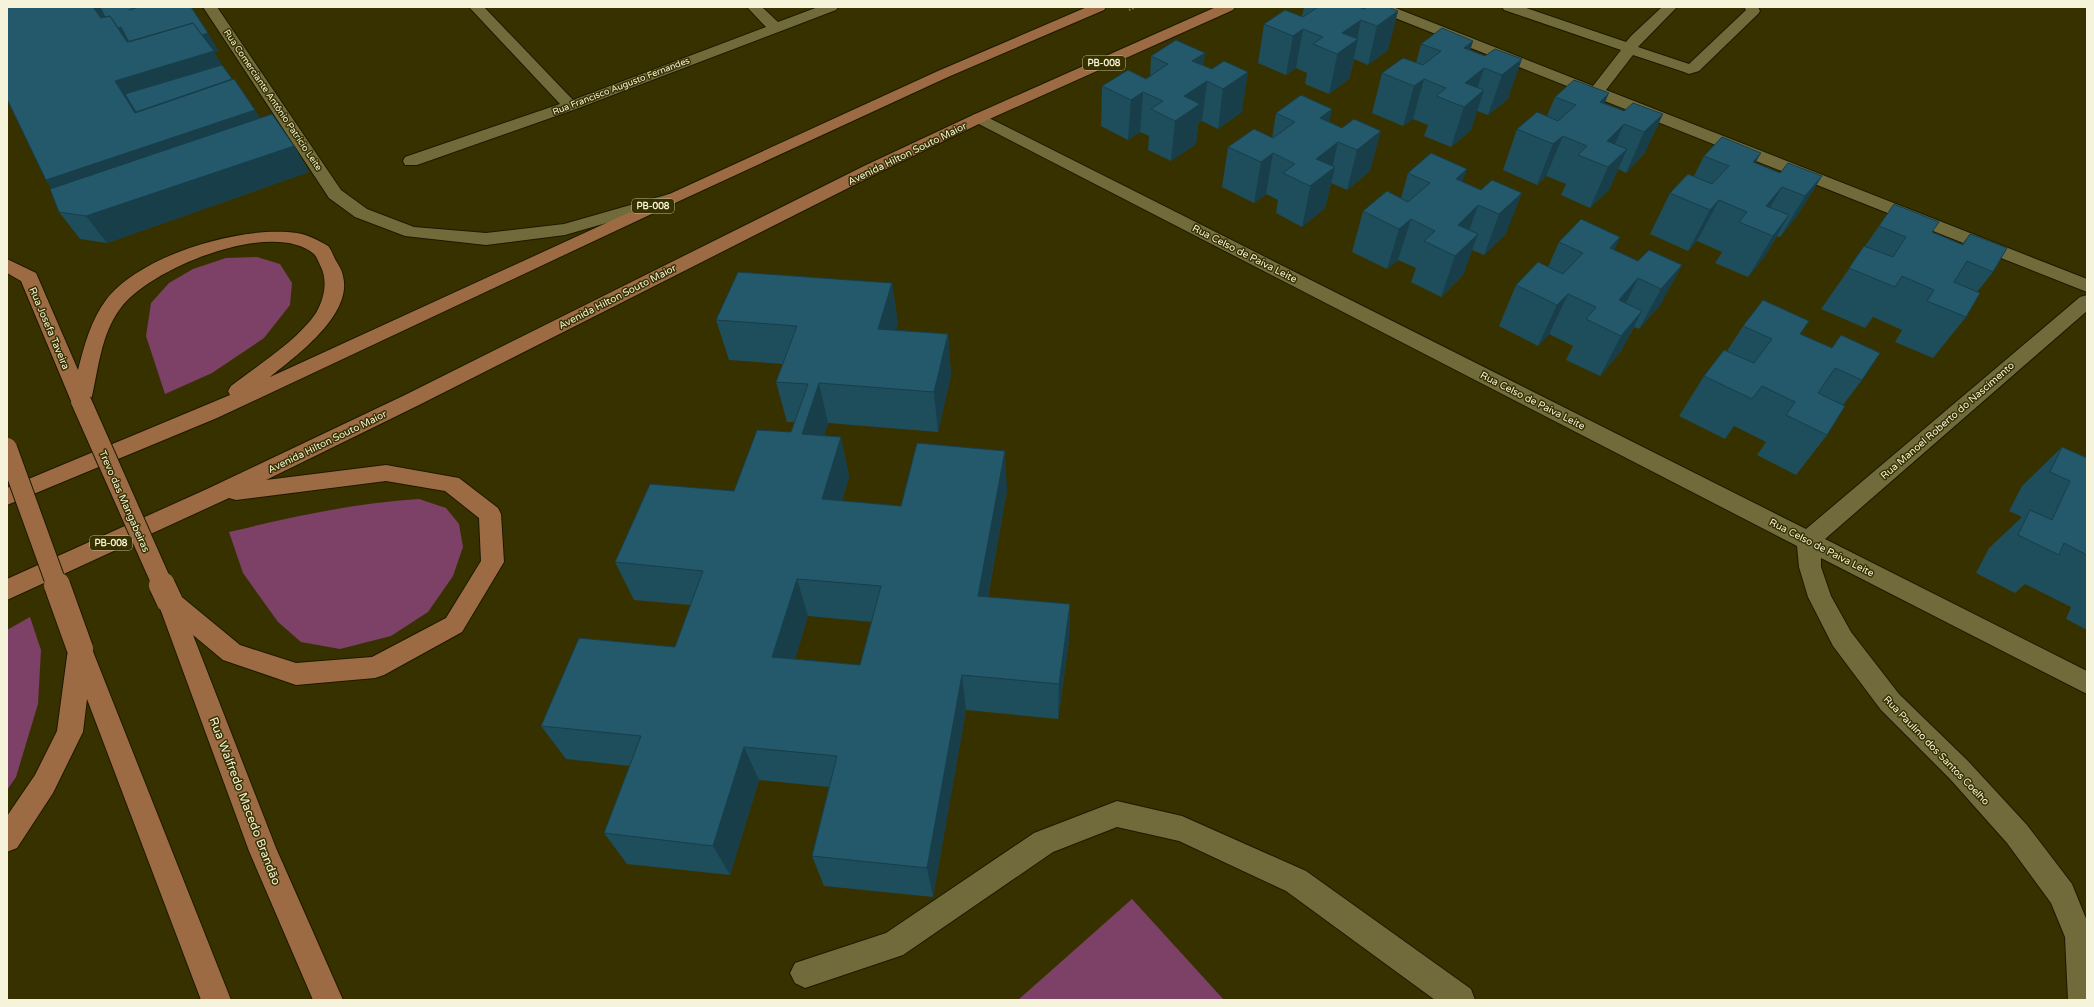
<svg xmlns="http://www.w3.org/2000/svg" width="2094" height="1007" viewBox="0 0 2094 1007" font-family="'Varela Round',sans-serif">
  <style>
    .green { fill: #7d4067 }
    .lines { fill: none; stroke-linecap: round; stroke-linejoin: round }
    .minor-casing { stroke: #1c1902; stroke-width: 2 }
    .major-casing { stroke: #1c1902; stroke-width: 2 }
    .path { stroke: #7d7951; stroke-width: 2; stroke-dasharray: 1.5 2; stroke-linecap: butt }
    .minor { fill: #716b3c; fill-rule: evenodd }
    .major { fill: #9c6b44; fill-rule: evenodd }
    .major-bridge-far1-casing { stroke: #1c1902; stroke-width: 22; stroke-linecap: butt }
    .major-bridge-casing { stroke: #1c1902; stroke-width: 28; stroke-linecap: butt }
    .major-bridge-far1 { stroke: #9c6b44; stroke-width: 20 }
    .major-bridge { stroke: #9c6b44; stroke-width: 26 }
    .wall { fill: #1e4d5b; fill-rule: evenodd }
    .shaded-wall { fill: #183e4a }
    .building { fill: #23596a; stroke: #183e4a; fill-rule: evenodd }
    .labels { text-anchor: middle; stroke-width: 3; stroke-linejoin: round; paint-order: stroke }
    .shield { fill: #373100; stroke: #bcb998; stroke-width: 1 }
    .shield-label { font-size: 9px; font-weight: bold; fill: #f5f3d9 }
    .far-street-label { font-size: 9px; fill: #f5f3d9; stroke: #373100 }
    .street-label { font-size: 10px; fill: #f5f3d9; stroke: #373100 }
    .near-street-label { font-size: 12px; fill: #f5f3d9; stroke: #373100 }
  </style>
  <rect width="100%" height="100%" fill="#373100"/>
  <!-- green -->
  <path class="green" d="M257,257l23,7 12,19 -2,22 -26,33 -52,35 -47,21 -19,-58 5,-33 18,-20 24,-14 33,-11z
    M419,499l27,9 13,16 4,23 -10,29 -25,36 -37,24 -51,13 -39,-7 -23,-20 -35,-49 -14,-41c63,-15 125,-29 190,-33z
    M30,617l11,33 -3,54 -22,73 -9,13v-160z
    M1132,899l92,101h-206z"/>
  <g class="lines">
    <defs>
      <path id="minor" d="M203,7h14l124,183 26,19 47,18 72,6 78,-9 105,-30 6,1 3,4 -3,4 -110,32 -79,10 -81,-9 -50,-19 -26,-19z
        M469,7h15l89,93 193,-73 -19,-20h15l16,15 40,-15h20l-2,3 -260,99 -159,56h-12l-2,-4 2,-4 155,-53z
        M1373,7h20l200,79 28,-36 -117,-40 -2,-3h21l103,35 5,-6 31,-29h15l-39,40 51,17 57,-54 -2,-3h14l2,4 -2,3 -59,57 -10,3 -5,-2 -51,-17 -27,35 481,189v13l-712,-282z
        M979,113l827,416 274,-232 7,-2v16l-262,228 262,132v23l-266,-136v9l10,29 20,36 48,62 69,67 59,64 45,59 15,37v79h-19l-3,-63 -14,-34 -44,-60 -57,-64 -69,-69 -48,-64 -25,-49 -9,-30 -2,-21 -824,-425 -2,-3 2,-3z
        M1117,801l65,15 124,55 165,118 4,11h-40l-149,-109 -107,-50 -62,-14 -64,25 -150,103 -98,33 -10,-5 -5,-10 5,-10 91,-30 148,-100z"/>
      <path id="major" d="M1087,7h19l-2,3 -156,67 -273,126 -458,215 -210,87v-17l223,-93 -2,-4 3,-5c27,-21 66,-45 85,-73 8,-14 12,-31 5,-46 -2,-4 -4,-10 -7,-13 -42,-36 -166,15 -194,55 -19,25 -22,62 -29,92l-3,5 -7,2 -7,-2 -3,-5 -50,-120 -14,-8v-14l29,14 42,97c6,-24 13,-50 28,-70 34,-45 136,-75 191,-67 9,1 23,8 31,13 3,3 5,9 7,13 3,5 7,11 8,17 10,39 -47,80 -73,101l668,-306z
        M1216,7h19l-2,3 -248,111 -109,53 -457,231 -153,75 120,-15 73,13 39,30 3,6 3,48 -42,70 -78,43 -9,3 -79,7 -73,-25 -30,-25 83,213 67,152h-30l-64,-149 -92,-251 4,-7 8,-3 8,3 63,52 56,18 76,-6 74,-39 35,-57 -2,-43 -34,-27 -59,-10 -150,19 -7,-2 -222,102v-21l200,-90 198,-94 459,-229 109,-51z
        M80,639l9,3 3,7 139,351h-30l-114,-301 -4,33 -4,8 -26,53 -36,55 -10,4v-36l28,-41 22,-44 11,-82 3,-7z"/>
    </defs>
    <!-- minor casing -->
    <use href="#minor" class="minor-casing"/>
    <!-- major casing -->
    <use href="#major" class="major-casing"/>
    <!-- path -->
    <path class="path" d="M1129,10l7,-3"/>
    <!-- minor -->
    <use href="#minor" class="minor"/>
    <!-- major -->
    <use href="#major" class="major"/>
    <defs>
      <path id="major-bridge-far1" d="M81,401l82,185
        M7,448l50,138"/>
      <path id="major-bridge" d="M57,585l23,64
        M162,585l7,15"/>
    </defs>
    <!-- major-bridge-far1 casing -->
    <use href="#major-bridge-far1" class="major-bridge-far1-casing"/>
    <!-- major-bridge casing -->
    <use href="#major-bridge" class="major-bridge-casing"/>
    <!-- major-bridge-far1 -->
    <use href="#major-bridge-far1" class="major-bridge-far1"/>
    <!-- major-bridge -->
    <use href="#major-bridge" class="major-bridge"/>
  </g>
  <!-- wall -->
  <path class="wall" d="M1304,7h55l5,2 34,2 -10,39 -20,15 -14,-6 -5,20 -20,15 -24,-10 2,-11 -11,-5 -10,7 -28,-12 6,-39 38,-8z
    M1473,41l-3,10 15,5 10,-7 13,50 -20,16 -11,-4 -6,19 -20,17 -27,-11 4,-11 -15,-6 -10,7 -31,-13 10,-40 34,-10 5,-19z
    M219,51l-5,1 8,13 38,53 34,28 15,26 -202,71 -27,-4 -21,-27 -7,-24 -6,-8 -39,-81z
    M1205,53l-2,13 39,46 -24,17 -16,-8 -4,3 -2,20 -25,17 -23,-11 1,-14 -9,-4 -12,8 -27,-14 1,-40 44,-7 4,-3 1,-20z
    M1555,97l50,7 19,7 39,3 -19,40 -18,19 -8,-4 -9,21 -19,18 -29,-13 5,-11 -20,-8 -9,9 -34,-15 14,-41 30,-13z
    M1332,109l-3,13 13,6 28,43 -23,19 -16,-7 -6,25 -23,19 -26,-14 2,-13 -12,-6 -12,9 -32,-16 6,-40 44,-9 4,-25z
    M1704,156l51,7 25,10 42,3 -25,40 -17,21 -3,-1 -12,20 -17,21 -33,-14 7,-11 -25,-11 -9,10 -38,-17 20,-41 24,-17z
    M1408,173l55,9 18,8 11,-10 14,54 -22,21 -12,-5 -9,25 -22,22 -30,-15 5,-14 -18,-8 -11,9 -35,-17 11,-41 38,-13z
    M1879,226l53,6 30,12 8,-10 23,38 -16,20 -11,25 -33,41 -38,-16 7,-12 -29,-13 -8,11 -44,-19z
    M1620,237l-6,13 24,11 44,4 -22,40 -21,24 -5,-2 -13,24 -21,25 -34,-16 7,-14 -24,-12 -11,12 -39,-20 17,-41 32,-18 11,-25z
    M892,283l6,41 -2,6 52,4 3,41 -13,57 -110,-9 -4,13 17,1 8,40 -7,24 59,5 106,-16 -19,107 82,7 -1,37 -11,78 -92,-9 -33,187 -109,-11 -12,-30 17,-69 -70,-7 -29,95 -103,-11 -23,-31 26,-67 -64,-7 -25,-33 134,-79 16,-42 -57,-5 -19,-38 119,-71 57,-59 4,-10h-8l-11,-40 7,-18 -54,-4 -13,-40zM808,616l64,6 -12,43 -65,-6z
    M1743,326l57,8 32,14 9,-13 21,45 -19,25 -16,30 -31,40 -39,-20 9,-13 -32,-16 -9,13 -46,-23 25,-40 23,-25z
    M2062,447l25,11v172l-21,-11 5,-12 -46,-23 -10,9 -39,-20 13,-25 33,-31 -13,-6 13,-25z"/>
  <!-- shaded-wall -->
  <path class="shaded-wall" d="M93,7h15l13,20 87,6 11,18 -5,1 19,31 22,27 20,33 -203,69 -26,-32 89,-67 -20,-32 -10,-57z
    M1343,7l18,13 -4,20 1,-1 -9,40 -20,15 12,-57z
    M1398,11l-10,39 -20,15 9,-39z
    M1303,29l-7,39 -10,7 7,-39z
    M1473,41l-12,39 3,-32z
    M1205,53l-4,32 6,-4 -5,40 -4,3 -2,20 -25,17 4,-40 17,-60z
    M1522,59l-14,40 -20,16 14,-40z
    M1484,68l-10,30 10,-8 -13,40 -20,17 13,-40 1,-24z
    M1248,72l-6,40 -24,17 5,-40z
    M1424,79l-11,40 -10,7 11,-40z
    M1143,92l-3,40 -12,8 3,-40z
    M1609,93l-17,40 8,-31z
    M1332,109l-9,40 -3,-31z
    M1663,114l-19,40 -18,19 18,-41z
    M1624,124l-18,40 1,-23z
    M1381,131l-11,40 -23,19 10,-40z
    M1563,136l-17,40 -9,9 16,-41z
    M1338,142l-6,27 3,-2 -10,41 -23,19 14,-68z
    M294,146l15,26 -202,71 -21,-27z
    M1627,149l-18,41 -19,18 18,-41z
    M1273,153l-7,41 -12,9 7,-41z
    M1761,153l-22,40 14,-31z
    M1467,169l-14,41 3,-31z
    M1822,176l-25,40 -17,21 25,-41z
    M1782,187l-24,41 8,-22z
    M1522,193l-16,41 -22,21 15,-41z
    M1719,200l-22,41 -9,10 22,-41z
    M1478,205l-14,41 -6,-21z
    M1789,215l-24,41 -17,21 25,-41z
    M1411,219l-13,41 -11,9 12,-40z
    M1478,234l-15,41 -22,22 14,-41z
    M1620,237l-19,41 9,-30z
    M1682,265l-22,40 -21,24 22,-40z
    M1638,278l-20,41 1,-19z
    M892,283l6,41 -14,45 -6,-40z
    M1568,294l-19,40 -11,12 19,-41z
    M1642,311l-21,40 -21,25 21,-40z
    M948,334l3,41 -13,57 -4,-40z
    M819,383l9,40 -16,51 -10,-40z
    M841,437l8,40 -18,60 -9,-38z
    M1005,451l2,39 -26,143 -3,-37z
    M797,579l11,37 -23,76 -13,-35z
    M1070,604l-1,37 -11,78 1,-35z
    M962,675l4,35 -33,187 -6,-29z
    M744,747l15,33 -29,95 -17,-29z"/>
  <!-- building -->
  <path class="building" d="M7,7h86l8,11 9,-2 17,26 66,-19 21,28 -99,30 20,32 99,-34 21,31 -209,70 -39,-81z
    M100,7h38l-9,3 9,-3h53l17,26 -6,2 -9,-12 -64,19 -8,-15 -3,1 -8,-12 -5,1z
    M1318,7h41l5,2 3,-2h21l10,4 -21,15 -16,-6 -19,13 16,6 -21,15 -24,-10 10,-7 -20,-8 -10,7 -29,-12 21,-14 18,7z
    M1442,28l31,13 -9,7 21,8 10,-7 27,10 -20,16 -18,-7 -19,15 19,7 -20,17 -28,-11 10,-8 -22,-9 -10,7 -32,-13 21,-15 20,7 18,-14 -20,-7z
    M1176,40l29,13 -13,8 20,8 12,-8 24,11 -25,17 -16,-8 -23,15 16,8 -25,17 -24,-12 12,-8 -20,-9 -12,8 -29,-14 26,-16 18,9 22,-15 -17,-8z
    M222,65l10,14 -96,33 -11,-18z
    M1574,80l35,13 -9,9 24,9 9,-8 30,11 -19,18 -20,-8 -17,17 20,8 -19,18 -30,-12 9,-9 -24,-10 -10,8 -36,-15 20,-17 21,9 18,-16 -21,-8z
    M1301,95l31,14 -12,9 22,10 12,-9 27,12 -24,19 -19,-8 -22,17 19,8 -25,19 -27,-13 12,-9 -22,-11 -12,9 -33,-15 26,-18 19,9 22,-16 -19,-9z
    M272,114l22,32 -208,70 -27,-4 -9,-23z
    M1722,137l39,16 -8,9 27,11 8,-10 34,13 -17,20 -23,-9 -16,19 23,9 -16,21 -34,-14 8,-10 -28,-12 -9,10 -40,-17 18,-19 24,10 17,-18 -25,-10z
    M1431,153l36,16 -11,10 25,11 11,-10 30,13 -23,21 -21,-9 -20,20 20,9 -23,22 -31,-15 11,-10 -24,-12 -12,10 -36,-18 24,-20 21,11 22,-19 -22,-10z
    M1894,204l45,18 -7,10 31,13 7,-11 37,14 -14,24 -26,-11 -13,21 26,11 -14,24 -39,-16 7,-11 -32,-14 -7,11 -46,-19 15,-22 29,11 13,-20 -27,-11z
    M1581,219l39,18 -10,11 28,13 11,-11 33,15 -21,24 -23,-11 -19,22 23,11 -21,25 -35,-17 10,-12 -28,-13 -11,11 -41,-20 22,-23 25,12 20,-21 -24,-11z
    M738,272l154,11 -14,46 70,5 -14,58 -115,-9 -17,51 39,3 -19,62 79,7 16,-63 88,8 -27,145 92,8 -11,80 -97,-9 -35,193 -115,-12 25,-100 -93,-9 -31,99 -109,-13 37,-97 -100,-10 38,-88 96,9 28,-76 -88,-9 35,-78 84,7 23,-61 34,2 17,-48 -32,-2 21,-56 -81,-6zM797,579l84,7 -21,79 -88,-8z
    M1763,300l46,21 -9,13 32,14 9,-13 39,18 -18,27 -27,-12 -17,25 27,13 -18,29 -41,-20 9,-13 -33,-16 -10,13 -48,-23 20,-26 30,13 18,-24 -29,-13z
    M2062,447l25,11v97l-23,-12 -5,12 -41,-20 12,-25 22,10 18,-39 -20,-9z"/>
  <g class="labels">
    <!-- shield labels -->
    <g class="shield">
      <rect x="1083" y="56" width="42" height="14" rx="3"/>
      <rect x="632" y="199" width="42" height="14" rx="3"/>
      <rect x="90" y="536" width="42" height="14" rx="3"/>
    </g>
    <g class="shield-label">
      <text x="1104" y="66">PB-008</text>
      <text x="653" y="209">PB-008</text>
      <text x="111" y="546">PB-008</text>
    </g>
    <!-- far-street labels -->
    <g class="far-street-label">
      <text transform="translate(621 86) rotate(-21)" y="3">Rua Francisco Augusto Fernandes</text>
      <text transform="translate(273 100) rotate(56)" y="3">Rua Comerciante Antônio Patrício Leite</text>
    </g>
    <!-- street labels -->
    <g class="street-label">
      <text transform="translate(907 153) rotate(-26)" y="4">Avenida Hilton Souto Maior</text>
      <text transform="translate(1245 253) rotate(27)" y="4">Rua Celso de Paiva Leite</text>
      <text transform="translate(617 296) rotate(-27)" y="4">Avenida Hilton Souto Maior</text>
      <text transform="translate(50 328) rotate(67)" y="4">Rua Josefa Taveira</text>
      <text transform="translate(1533 400) rotate(27)" y="4">Rua Celso de Paiva Leite</text>
      <text transform="translate(1947 420) rotate(-41)" y="4">Rua Manoel Roberto do Nascimento</text>
      <text transform="translate(327 441) rotate(-26)" y="4">Avenida Hilton Souto Maior</text>
      <text transform="translate(125 501) rotate(66)" y="4">Trevo das Mangabeiras</text>
      <text transform="translate(1822 547) rotate(27)" y="4">Rua Celso de Paiva Leite</text>
      <text transform="translate(1937 750) rotate(46)" y="4">Rua Paulino dos Santos Coelho</text>
    </g>
    <!-- near-street labels -->
    <g class="near-street-label">
      <text transform="translate(245 801) rotate(69)" y="4">Rua Walfredo Macedo Brandão</text>
    </g>
  </g>
  <!-- border -->
  <rect width="2094" height="1007" fill="none" stroke="#f5f3d9" stroke-width="16"/>
</svg>
